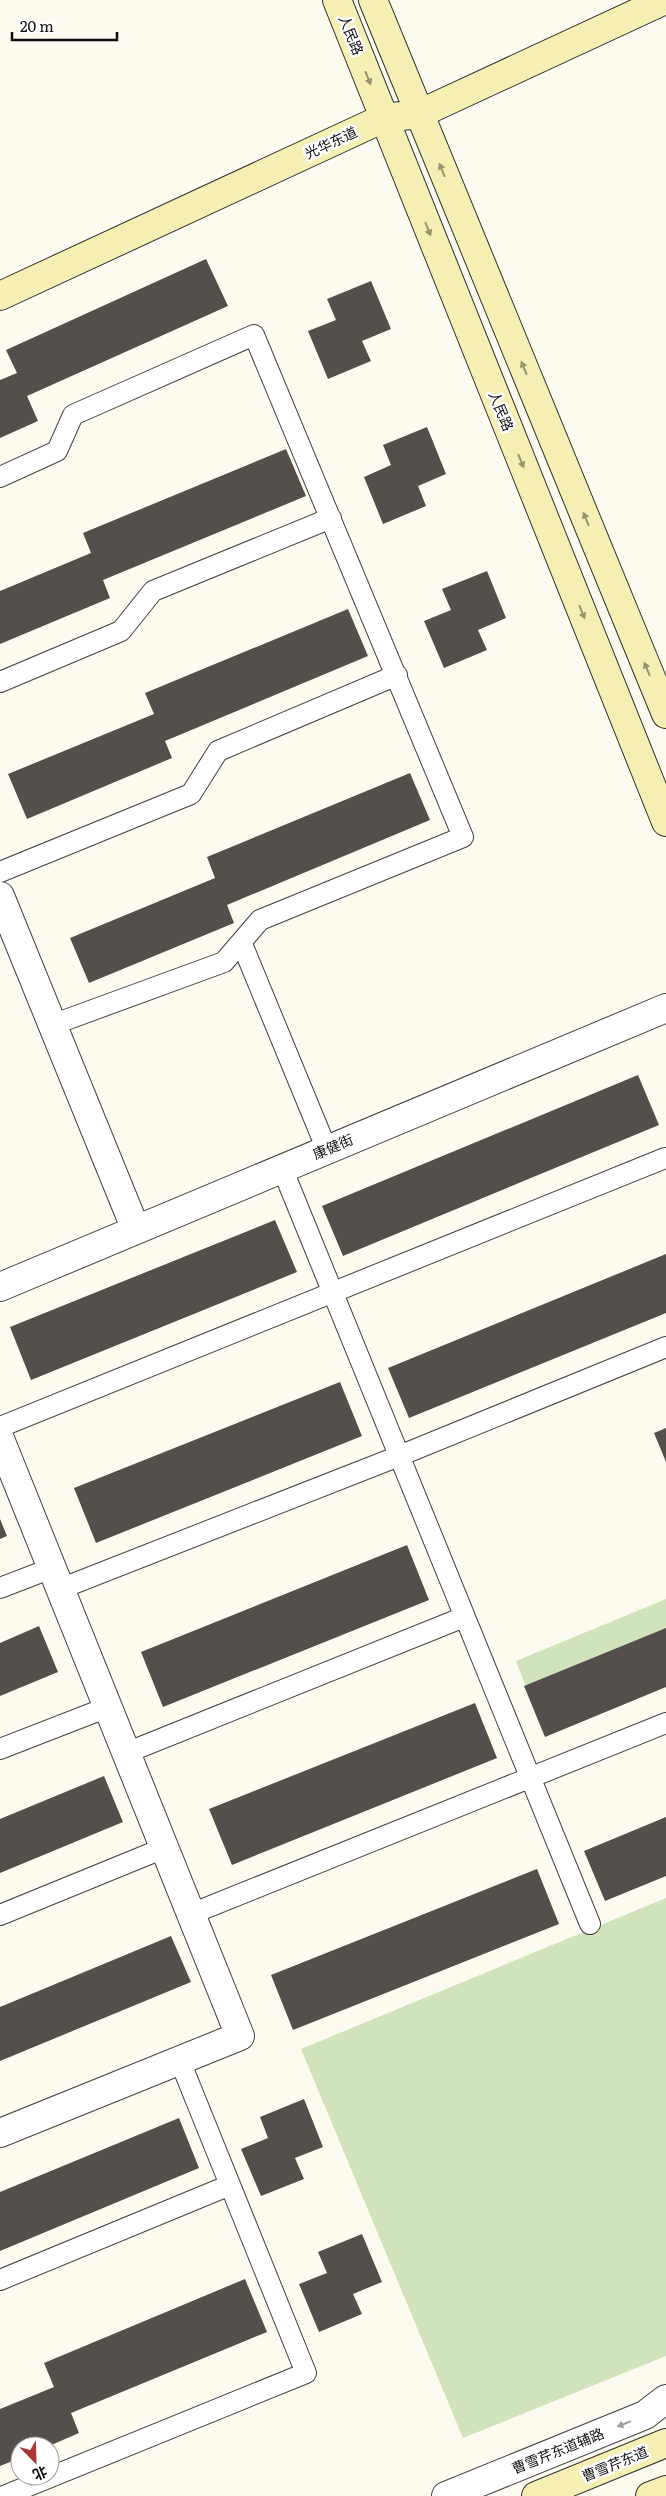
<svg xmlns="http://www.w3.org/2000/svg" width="666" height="2496" viewBox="0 0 666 2496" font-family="Literata,'Noto Sans SC',serif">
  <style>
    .green { fill: #d0e3bd }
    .building { fill: #554f4b }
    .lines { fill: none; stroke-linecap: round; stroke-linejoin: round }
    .lane-casing { stroke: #404040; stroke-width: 22 }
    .street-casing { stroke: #404040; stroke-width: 30 }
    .secondary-casing { stroke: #2f2f2f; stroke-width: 30 }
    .lane { stroke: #fff; stroke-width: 20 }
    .street { stroke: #fff; stroke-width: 28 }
    .secondary { stroke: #f5efb3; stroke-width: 28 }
    .oneway { fill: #989571 }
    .oneway2 { fill: #9e9e9e }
    .labels { text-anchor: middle; stroke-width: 5; stroke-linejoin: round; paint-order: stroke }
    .street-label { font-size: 14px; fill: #0d0d0d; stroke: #fff }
  </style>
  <rect width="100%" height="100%" fill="#fdfbf0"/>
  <!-- green -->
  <path class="green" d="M666,1599v33l-139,58 -11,-29z
    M666,1898v458l-203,82 -162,-389z"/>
  <!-- building -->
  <path class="building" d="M206,259l22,47 -201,90 11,25 -38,17v-58l17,-7 -11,-23z
    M371,281l20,48 -29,12 9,20 -43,18 -20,-48 28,-11 -9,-21z
    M427,427l19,47 -28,12 8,20 -43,18 -19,-47 27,-12 -8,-20z
    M286,449l20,47 -203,84 7,18 -110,46v-53l91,-38 -8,-20z
    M487,571l19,47 -28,12 9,20 -43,18 -20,-47 27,-11 -9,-21z
    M348,609l20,47 -203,85 7,17 -145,61 -19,-45 146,-60 -9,-21z
    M410,773l20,47 -203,85 7,18 -145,60 -19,-45 145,-60 -8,-21z
    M638,1075l21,50 -316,131 -21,-50z
    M275,1220l22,52 -266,108 -21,-53z
    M666,1254v59l-257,105 -21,-50z
    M340,1382l22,54 -266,107 -22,-55z
    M666,1428v34l-12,-29z
    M0,1519l7,17 -7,3z
    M407,1545l22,55 -266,107 -22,-55z
    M39,1626l19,46 -58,24v-53z
    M666,1628v59l-121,50 -21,-51z
    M475,1703l22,55 -265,107 -23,-56z
    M104,1776l19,46 -123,51v-54z
    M666,1817v59l-61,25 -21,-50z
    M537,1869l22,55 -266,106 -22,-55z
    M171,1936l20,46 -191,79v-54z
    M304,2099l19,48 -28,11 9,21 -43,17 -20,-47 27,-11 -8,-21z
    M179,2118l20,50 -199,83v-59z
    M362,2234l20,48 -29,12 9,20 -43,18 -20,-48 28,-11 -9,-21z
    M245,2279l22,53 -196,81 8,20 -30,13h-29v12l-20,8v-57l54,-22 -10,-24z"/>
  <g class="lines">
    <defs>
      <path id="lane" d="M0,477l57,-26 16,-36 181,-80 209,502 -203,83 -36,42 -172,63
        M0,682l121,-51 32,-40 178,-73
        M0,872l191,-78 27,-43 179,-76
        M242,944l85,206
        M282,1168l308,756
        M0,1427l665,-269
        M0,1588l52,-20
        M60,1589l339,-133 267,-109
        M0,1749l108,-42
        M126,1753l338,-136
        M191,1914l475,-191
        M0,1915l164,-67
        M0,2280l230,-95
        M4,2496l302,-123 -126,-312"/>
      <path id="street" d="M0,896l136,334
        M0,1287l666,-279
        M0,1439l240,597 -240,97
        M446,2496l199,-81 21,-16"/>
      <path id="secondary" d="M337,0l329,822
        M373,0l293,714
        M0,296l384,-178 35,-4 246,-114
        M536,2496l130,-53
        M650,2496l16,-6"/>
    </defs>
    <!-- lane casing -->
    <use href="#lane" class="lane-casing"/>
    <!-- street casing -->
    <use href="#street" class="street-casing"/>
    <!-- secondary casing -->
    <use href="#secondary" class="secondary-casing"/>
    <!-- lane -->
    <use href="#lane" class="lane"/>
    <!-- street -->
    <use href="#street" class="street"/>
    <!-- secondary -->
    <use href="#secondary" class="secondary"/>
  </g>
  <!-- one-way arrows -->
  <defs><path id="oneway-solid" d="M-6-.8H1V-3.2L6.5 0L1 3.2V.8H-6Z" transform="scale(1.25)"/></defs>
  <g class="oneway">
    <use href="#oneway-solid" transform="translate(368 78) rotate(68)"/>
    <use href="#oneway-solid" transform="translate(442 170) rotate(-112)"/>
    <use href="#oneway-solid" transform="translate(428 229) rotate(68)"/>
    <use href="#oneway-solid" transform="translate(524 368) rotate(-112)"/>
    <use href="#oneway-solid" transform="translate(521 461) rotate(68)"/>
    <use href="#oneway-solid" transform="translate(586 519) rotate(-112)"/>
    <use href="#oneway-solid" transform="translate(582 612) rotate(68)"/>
    <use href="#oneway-solid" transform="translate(647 669) rotate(-112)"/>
  </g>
  <use class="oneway2" href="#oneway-solid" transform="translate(624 2424) rotate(158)"/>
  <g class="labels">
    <!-- street labels -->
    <g class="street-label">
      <text transform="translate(351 35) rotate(68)" y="5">人民路</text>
      <text transform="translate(331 143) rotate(-25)" y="5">光华东道</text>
      <text transform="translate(501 411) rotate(68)" y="5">人民路</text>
      <text transform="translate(333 1147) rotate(-23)" y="5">康健街</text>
      <text transform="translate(558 2451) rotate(-22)" y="5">曹雪芹东道辅路</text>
      <text transform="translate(615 2464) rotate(-22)" y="5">曹雪芹东道</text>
    </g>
  </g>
  <!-- north arrow -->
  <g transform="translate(35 2461) rotate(157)"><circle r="24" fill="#ffffff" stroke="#9e9e9e"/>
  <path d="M0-4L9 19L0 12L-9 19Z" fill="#ab3739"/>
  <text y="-8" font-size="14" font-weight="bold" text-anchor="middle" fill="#0d0d0d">北</text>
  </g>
  <!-- scale -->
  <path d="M12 32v8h105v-8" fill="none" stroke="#0d0d0d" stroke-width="2.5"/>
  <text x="20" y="32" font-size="15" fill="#0d0d0d" stroke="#ffffff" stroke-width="4" paint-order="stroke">20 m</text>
</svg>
